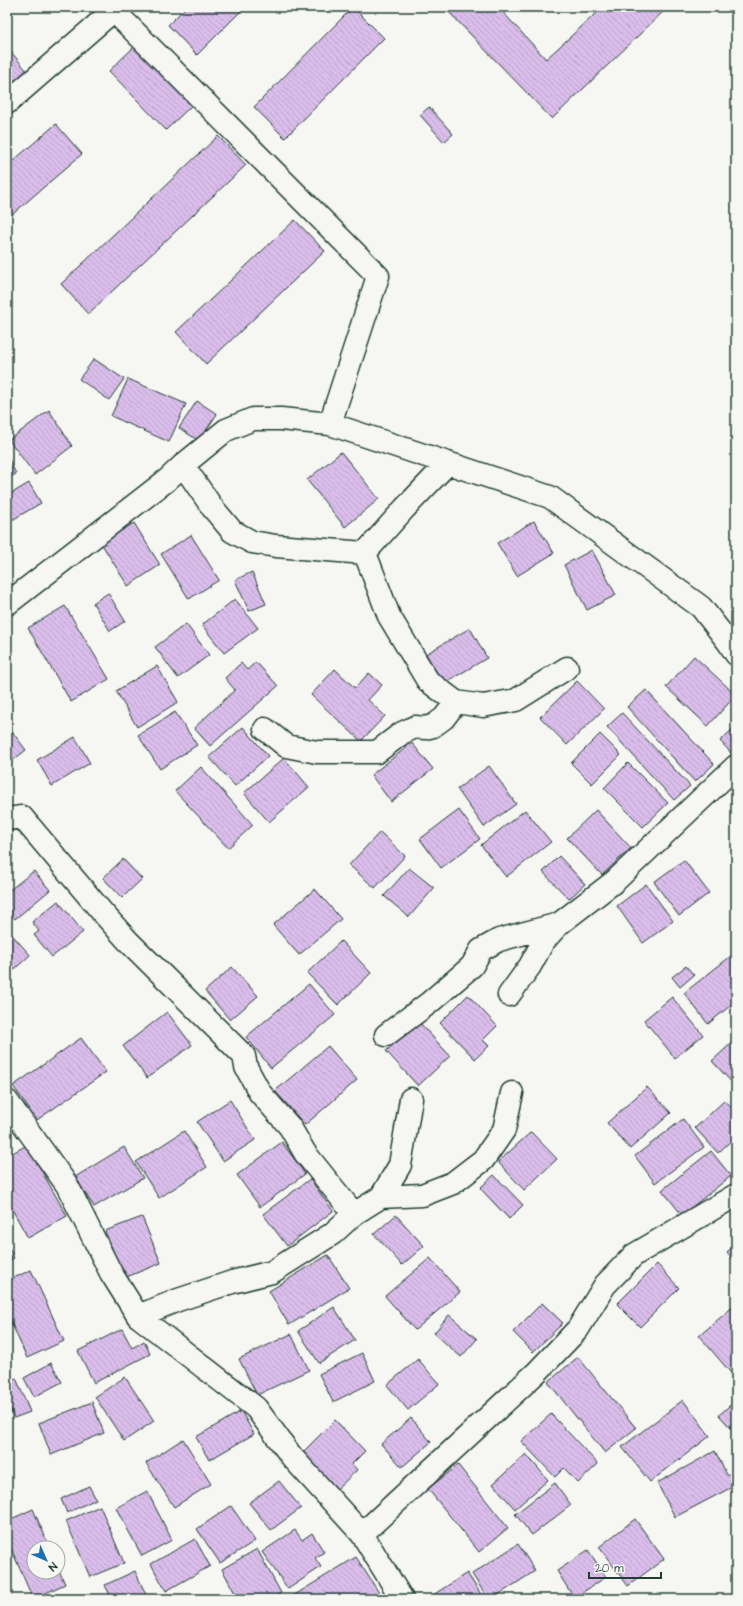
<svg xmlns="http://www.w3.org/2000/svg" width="743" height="1606" viewBox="0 0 743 1606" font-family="'Architects Daughter',sans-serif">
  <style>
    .building { fill: url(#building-back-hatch); stroke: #1f3d34 }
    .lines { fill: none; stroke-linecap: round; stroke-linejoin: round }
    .minor-casing { stroke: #1f3d34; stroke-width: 25 }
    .minor { stroke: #f6f6f2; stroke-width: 22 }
  </style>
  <defs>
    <pattern id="building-back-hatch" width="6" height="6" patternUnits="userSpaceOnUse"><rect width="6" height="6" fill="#dabdeb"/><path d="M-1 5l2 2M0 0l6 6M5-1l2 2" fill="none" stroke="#bba3ca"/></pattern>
  </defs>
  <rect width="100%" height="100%" fill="#f6f6f2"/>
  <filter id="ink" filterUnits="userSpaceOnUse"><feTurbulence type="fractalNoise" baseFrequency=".025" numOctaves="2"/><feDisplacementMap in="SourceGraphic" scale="8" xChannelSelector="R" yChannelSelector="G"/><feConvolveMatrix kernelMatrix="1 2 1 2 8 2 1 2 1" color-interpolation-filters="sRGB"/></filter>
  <g filter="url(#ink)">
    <!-- building -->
    <path class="building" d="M186,7h59l-48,48 -29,-30z
      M353,7l31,31 -99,100 -31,-31z
      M444,7h54l48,52 57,-52h65l-116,112z
      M135,46l57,59 -26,25 -57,-59z
      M12,53l19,23 -24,15v-33z
      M429,107l24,27 -9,8 -24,-27z
      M56,124l26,30 -75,65v-53z
      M218,136l28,29 -158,149 -27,-30z
      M295,220l30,31 -119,113 -30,-32z
      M94,359l30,20 -15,21 -30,-21z
      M128,379l58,25 -17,38 -58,-26z
      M197,401l20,13 -18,27 -20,-13z
      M49,410l23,36 -37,29 -26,-35z
      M341,452l38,47 -34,28 -38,-47z
      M7,455l9,19 -9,5z
      M29,483l12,20 -34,20v-27z
      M534,521l20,32 -37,23 -20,-33z
      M134,523l26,42 -32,21 -27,-43z
      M191,535l28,45 -30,19 -28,-45z
      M592,550l24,45 -29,15 -23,-45z
      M252,572l14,32 -17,7 -14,-31z
      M108,593l17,28 -15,10 -17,-28z
      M235,599l23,29 -34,25 -22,-28z
      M65,606l44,73 -38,23 -43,-74z
      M186,624l23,31 -31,23 -23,-31z
      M470,628l17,30 -44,26 -17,-30z
      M694,656l42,39 -28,31 -42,-39z
      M256,662l22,24 -68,60 -16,-18 41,-38 -10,-12 16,-15 6,7z
      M157,666l21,36 -41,25 -21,-36z
      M335,669l20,19 14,-15 13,12 -14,15 17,16 -24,25 -50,-46z
      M577,681l27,28 -37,36 -27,-28z
      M646,690l68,74 -19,18 -68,-75z
      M175,712l22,33 -37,24 -22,-34z
      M622,713l68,73 -16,14 -67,-73z
      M7,725l19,25 -19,15z
      M736,726v26l-3,3 -13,-14z
      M243,727l25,29 -33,30 -26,-29z
      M600,734l21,21 -29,29 -21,-21z
      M75,737l15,26 -38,23 -15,-26z
      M412,743l21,26 -42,33 -20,-27z
      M284,758l25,29 -40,35 -25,-29z
      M628,763l40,40 -25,24 -39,-39z
      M489,766l27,38 -32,23 -27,-38z
      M201,767l52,58 -25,23 -53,-57z
      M459,810l21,29 -39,29 -21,-29z
      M525,810l26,32 -45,35 -25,-32z
      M596,810l35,38 -29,27 -35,-37z
      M380,832l25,24 -30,32 -26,-23z
      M559,856l26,28 -16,15 -26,-27z
      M123,859l19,20 -20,19 -19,-20z
      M684,860l25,33 -30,23 -25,-34z
      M409,868l25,20 -25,29 -25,-21z
      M34,871l16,19 -35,29 -8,-10v-17z
      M646,884l27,37 -30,22 -26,-37z
      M315,889l26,30 -42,36 -26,-30z
      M58,901l25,31 -31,25 -18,-22 5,-4 -7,-9z
      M7,929l23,26 -23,21z
      M341,941l30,32 -33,32 -31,-32z
      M736,952v49l-28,23 -24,-31z
      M686,966l8,9 -14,12 -8,-10z
      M232,967l26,29 -28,24 -25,-29z
      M309,984l26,31 -64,53 -25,-31z
      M468,995l29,31 -14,14 6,6 -14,13 -35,-36z
      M672,997l31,38 -28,23 -31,-38z
      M167,1012l25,33 -45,33 -24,-32z
      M419,1022l31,34 -32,30 -32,-35z
      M81,1038l25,34 -69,48 -24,-34z
      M736,1039v48l-24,-26z
      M328,1046l29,34 -52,45 -30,-34z
      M647,1087l24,26 -41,36 -23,-26z
      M230,1100l25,40 -32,21 -26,-39z
      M725,1100l11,12v24l-18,17 -23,-25z
      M683,1119l21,28 -49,36 -20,-27z
      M184,1131l23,36 -48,31 -23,-36z
      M531,1132l26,27 -33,31 -26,-28z
      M282,1142l23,32 -45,33 -23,-32z
      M27,1145l40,71 -39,22 -21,-38v-44z
      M124,1147l19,31 -49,29 -19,-30z
      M711,1151l20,25 -49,39 -20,-25z
      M494,1175l29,30 -14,14 -29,-31z
      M310,1179l23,32 -46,35 -24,-32z
      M396,1215l28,31 -22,19 -28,-31z
      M142,1217l19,46 -37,15 -19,-47z
      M7,1244l7,14 -7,4z
      M736,1244v19l-9,-11z
      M328,1255l21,33 -60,37 -20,-34z
      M430,1258l30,34 -45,38 -30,-34z
      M657,1264l22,24 -39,39 -23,-23z
      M31,1270l33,71 -37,17 -20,-45v-32z
      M542,1303l21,20 -30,29 -20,-20z
      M736,1304v65l-5,4 -32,-37z
      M334,1307l21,33 -36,23 -21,-32z
      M449,1315l28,24 -16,18 -27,-24z
      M122,1329l10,19 12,-7 6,13 -56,29 -16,-32z
      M291,1334l18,36 -52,25 -18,-36z
      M362,1353l13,28 -42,21 -14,-28z
      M578,1357l58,71 -31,25 -57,-71z
      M418,1359l21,25 -31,26 -21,-25z
      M51,1363l11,19 -28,15 -10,-19z
      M125,1377l29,44 -30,20 -29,-44z
      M16,1378l14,34 -16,6 -7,-18v-18z
      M683,1400l27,36 -60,46 -28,-35z
      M736,1400v34l-17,-19z
      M92,1402l12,31 -53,22 -12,-32z
      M241,1411l13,23 -45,26 -13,-23z
      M551,1414l47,50 -20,19 -14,-15 -9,9 -34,-36z
      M411,1418l20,24 -29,25 -21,-23z
      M335,1420l30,31 -13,13 5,6 -22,21 -35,-36z
      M183,1439l28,45 -37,23 -28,-44z
      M715,1451l12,24 9,-4v14l-61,32 -18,-34z
      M526,1454l22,26 -33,29 -22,-25z
      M458,1465l50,63 -29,24 -51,-63z
      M279,1481l22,27 -30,22 -22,-27z
      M555,1483l16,22 -39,30 -17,-21z
      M89,1486l7,13 -29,14 -6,-14z
      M147,1491l25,49 -30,16 -26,-48z
      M100,1506l24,57 -34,14 -24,-56z
      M231,1506l24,35 -35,22 -23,-34z
      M33,1509l17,39h-16v24h24v-4l7,16 -32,15 -26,-60v-18z
      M635,1519l29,40 -36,27 -29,-39z
      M295,1530l7,10 10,-7 12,19 -9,6 6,9 -33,22 -26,-37z
      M195,1539l15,27 -44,25 -15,-27z
      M518,1544l17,27 -43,28h-4l-16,-25z
      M257,1549l24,44 -10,6h-33l-16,-30z
      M588,1550l18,27 -32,21 -17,-27z
      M356,1557l23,36 -9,6h-75l-2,-3z
      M135,1571l13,28h-36l-7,-14z
      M467,1573l17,26h-57z"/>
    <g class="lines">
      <defs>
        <path id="minor" d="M110,7l268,269 -48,148
          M7,103l107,-93
          M448,463l-43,45 -40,45 24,63 39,65 28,21 27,4 33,-6 51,-32
          M183,465l29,42 20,24 20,11 24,4 89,7
          M7,604l160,-124 16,-15 43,-35 27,-11h28l49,5 220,73 151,110 28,36 7,11
          M265,729l21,17 31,6h60l25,-19 13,-6 10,1 8,-2 11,-8 12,-16
          M7,819l15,-2 80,95 26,29 116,115 2,11 14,26 30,34 15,26 49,61 -22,20 -60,38 -40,10 -54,18 -40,16
          M509,995l21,-29 13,-24 16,-18
          M386,1035l43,-32 43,-37 9,-16 18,-10 60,-16 56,-43 121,-115
          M7,1101l60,84 44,88 27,43 118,92 36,49 70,77 40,65
          M381,1197l41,-2 31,-12 30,-23 21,-30 8,-37
          M354,1214l27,-17 19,-32 11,-66
          M362,1534l175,-162 41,-43 27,-44 29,-30 102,-60"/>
      </defs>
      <!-- minor casing -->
      <use href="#minor" class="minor-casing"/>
      <!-- minor -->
      <use href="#minor" class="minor"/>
    </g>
  </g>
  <!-- margin -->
  <rect width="743" height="1606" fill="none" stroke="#f6f6f2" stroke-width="24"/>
  <rect x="12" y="12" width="719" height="1582" fill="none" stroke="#1f3d34" stroke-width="1.5" filter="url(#ink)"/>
  <!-- north arrow -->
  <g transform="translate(46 1560) rotate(135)"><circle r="19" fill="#f6f6f2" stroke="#a0aca6"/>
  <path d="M0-3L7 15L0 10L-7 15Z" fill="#1f6fb2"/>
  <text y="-6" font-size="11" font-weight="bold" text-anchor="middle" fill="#1f3d34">N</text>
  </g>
  <!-- scale -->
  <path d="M589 1572v6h72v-6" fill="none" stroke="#1f3d34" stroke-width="2"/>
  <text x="595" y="1572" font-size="12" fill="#1f3d34" stroke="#f6f6f2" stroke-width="3" paint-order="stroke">20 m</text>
</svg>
